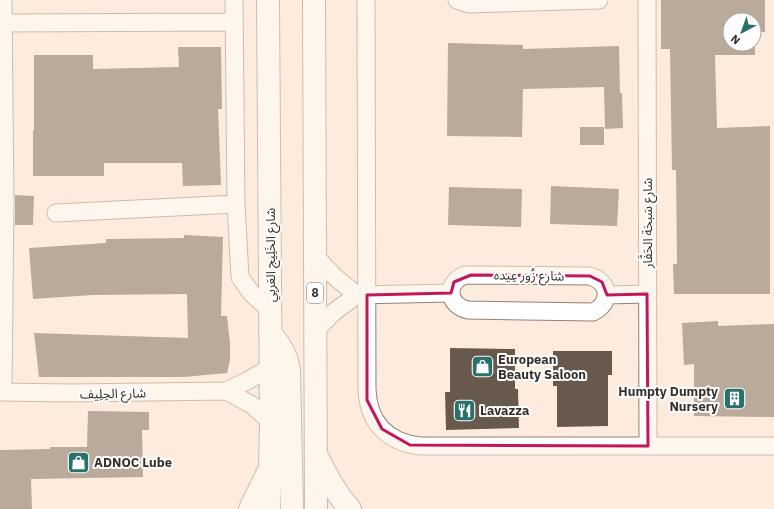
<svg xmlns="http://www.w3.org/2000/svg" width="774" height="509" viewBox="0 0 774 509" font-family="'IBM Plex Sans','Noto Sans Arabic',sans-serif">
  <style>
    .building { fill: #67594c; fill-rule: evenodd }
    .lines { fill: none; stroke-linecap: round; stroke-linejoin: round }
    .minor-casing { stroke: #918274; stroke-width: 19 }
    .highway-casing { stroke: #918274; stroke-width: 24 }
    .minor { stroke: #fff; stroke-width: 17 }
    .highway { stroke: #fff; stroke-width: 22 }
    .marked { fill: none; stroke: #c2185b; stroke-width: 3; stroke-linejoin: round }
    .labels { text-anchor: middle; stroke-width: 4; stroke-linejoin: round; paint-order: stroke }
    .shield { fill: #fdfdfd; stroke: #726e69; stroke-width: 1 }
    .shield-label { font-size: 12px; font-weight: bold; fill: #36302a }
    .street-label { font-size: 13px; fill: #36302a; stroke: #fdfdfd }
    .poi-label { font-size: 13px; font-weight: bold; fill: #36302a; stroke: #fdfdfd; text-anchor: start }
  </style>
  <rect width="100%" height="100%" fill="#fdecdd"/>
  <!-- building -->
  <path class="building" d="M661,0h104v32h-10v23h-40l2,73 53,-2v168h-96l-1,-30h4l-1,-94h-4l-2,-121h-9zM730,20h24v24h-24z
    M448,43l75,2v4l96,-3 1,47h2l1,35 -18,1 -1,-42 -81,2 -1,48 -75,-1z
    M178,47h43l1,62h-4l3,76 -38,1 -1,-23h-78v13h-71v-46h1v-75h59v14l86,-2z
    M580,127h24v18h-24z
    M551,186l68,3 -2,37 -67,-2z
    M449,187l73,2 -1,38 -73,-2z
    M15,195l19,1 -1,29h-18z
    M184,235l39,2 -2,79h6l3,27v17l-3,13 -43,4h-145l-5,-44 154,5 -1,-44 -94,1 -60,4 -4,-51 77,-5v-4l78,-1z
    M718,321v5l56,-2v93l-80,-1v-52l-10,1 -2,-42z
    M450,348l65,1v40h3l1,39 -73,2 -1,-38h5z
    M553,351h59v24h-4v51l-51,1v-41h-4z
    M88,411l61,1v18h-7l1,47 -112,2 1,30h-32v-59l50,-1v-2h37z"/>
  <g class="lines">
    <defs>
      <path id="minor" d="M234,0l2,204 4,73 12,17 18,16
        M366,0l1,389c1,33 20,53 53,57h354
        M457,0l12,4 130,-4
        M647,0l1,446
        M4,23l230,-1
        M56,213l180,-9
        M315,256l20,21 22,18
        M465,275l125,1c20,6 22,27 3,36l-125,-2c-21,-5 -23,-27 -3,-35z
        M607,295l40,-1
        M315,331l20,-20 22,-16 94,-2
        M226,391l26,14 19,17
        M0,392l71,1 155,-2 21,-10 24,-14
        M3,392l2,-190 -2,-202"/>
      <path id="highway" d="M268,0l3,422 -2,87
        M314,0l2,509
        M270,333c10,11 17,22 19,37l3,139
        M318,458c9,19 18,36 32,51
        M250,509l17,-35"/>
    </defs>
    <!-- minor casing -->
    <use href="#minor" class="minor-casing"/>
    <!-- highway casing -->
    <use href="#highway" class="highway-casing"/>
    <!-- minor -->
    <use href="#minor" class="minor"/>
    <!-- highway -->
    <use href="#highway" class="highway"/>
  </g>
  <!-- marked area -->
  <path d="M0 0H774V509H0ZM471,275l119,1 12,6 5,13 40,-1 1,152 -238,-1 -28,-16 -15,-29v-105l84,-2 3,-11z" fill="#fdecdd" fill-opacity=".55" fill-rule="evenodd"/>
  <path class="marked" d="M471,275l119,1 12,6 5,13 40,-1 1,152 -238,-1 -28,-16 -15,-29v-105l84,-2 3,-11z"/>
  <!-- icons -->
  <defs>
    <symbol id="shop-square" viewBox="-11 -11 22 22"><rect x="-9" y="-9" width="18" height="18" rx="4" fill="#29716a" stroke="#fdfdfd"/><path d="M-5-2.5h2.3a2.7 3.5 0 0 1 5.4 0H5L5.5 6h-11ZM-1.5-2.5h3a1.5 2.3 0 0 0-3 0Z" fill="#fff"/></symbol>
    <symbol id="building-square" viewBox="-11 -11 22 22"><rect x="-9" y="-9" width="18" height="18" rx="4" fill="#29716a" stroke="#fdfdfd"/><path d="M-4-6H4V6H1V3H-1V6H-4ZM-2.5-4.3h1.7v1.8h-1.7ZM.8-4.3h1.7v1.8H.8ZM-2.5-1h1.7V.8h-1.7ZM.8-1h1.7V.8H.8Z" fill="#fff"/></symbol>
    <symbol id="restaurant-square" viewBox="-11 -11 22 22"><rect x="-9" y="-9" width="18" height="18" rx="4" fill="#29716a" stroke="#fdfdfd"/><path d="M-5-6h1v4h1v-4h1v4h1v-4h1v5L-1.5 .5V6h-2V.5L-5-1ZM5-6V6H3V1.5H1.5Q1.5-4 5-6Z" fill="#fff"/></symbol>
  </defs>
  <g fill-rule="evenodd">
    <use href="#shop-square" x="470" y="354" width="25" height="25"/>
    <use href="#building-square" x="722" y="386" width="25" height="25"/>
    <use href="#restaurant-square" x="452" y="398" width="25" height="25"/>
    <use href="#shop-square" x="66" y="450" width="25" height="25"/>
  </g>
  <g class="labels">
    <!-- shield labels -->
    <rect class="shield" x="307" y="283" width="16" height="20" rx="3"/>
    <g class="shield-label">
      <text x="315" y="297">8</text>
    </g>
    <!-- street labels -->
    <g class="street-label">
      <text transform="translate(647 223) rotate(-90)" y="5">شارع سَبخة الحَفَّار</text>
      <text transform="translate(270 255) rotate(-90)" y="5">شارع الخَلِيج العَربِي</text>
      <text transform="translate(529 275) rotate(1)" y="5">شارع زُور عِيده</text>
      <text transform="translate(113 393) rotate(-1)" y="5">شارع الحِلِيف</text>
    </g>
    <!-- poi labels -->
    <g class="poi-label">
      <text x="498" y="364">European<tspan x="498" dy="15">Beauty Saloon</tspan></text>
      <text x="718" y="396" text-anchor="end">Humpty Dumpty<tspan x="718" dy="15">Nursery</tspan></text>
      <text x="480" y="415">Lavazza</text>
      <text x="94" y="467">ADNOC Lube</text>
    </g>
  </g>
  <!-- north arrow -->
  <g transform="translate(742 32) rotate(221)"><circle r="19" fill="#fdfdfd" stroke="#adaba9"/>
  <path d="M0-3L7 15L0 10L-7 15Z" fill="#29716a"/>
  <text y="-6" font-size="11" font-weight="bold" text-anchor="middle" fill="#36302a">N</text>
  </g>
</svg>
